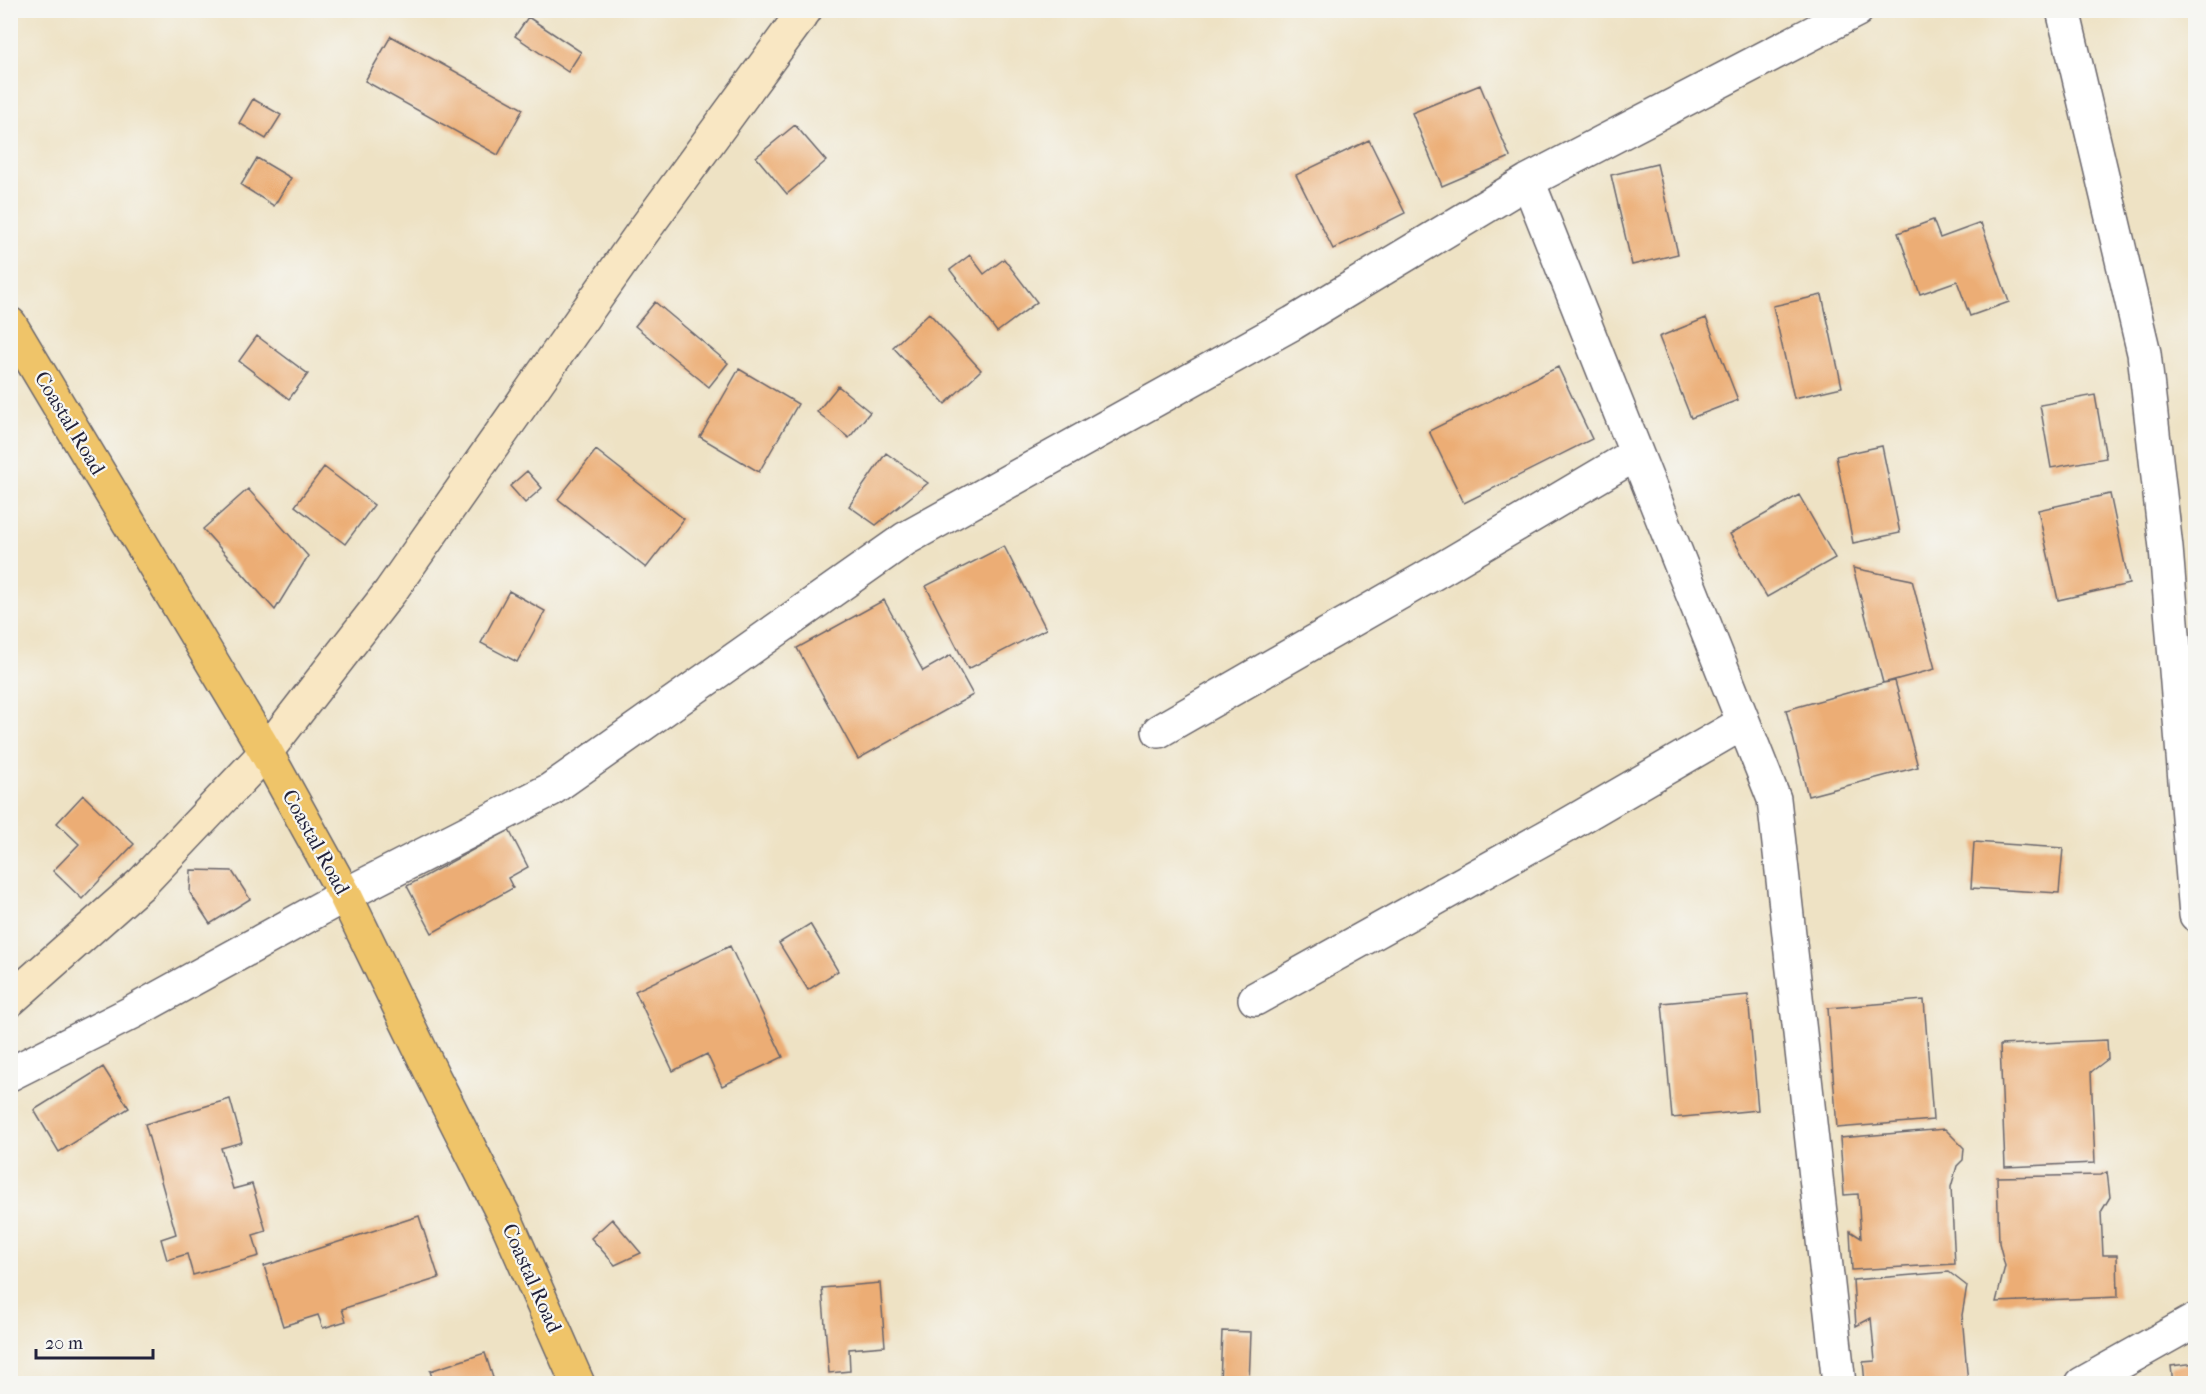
<svg xmlns="http://www.w3.org/2000/svg" width="2206" height="1394" viewBox="0 0 2206 1394" font-family="'IM FELL French Canon',serif">
  <style>
    .building { fill: #ecad74 }
    .lines { fill: none; stroke-linecap: round; stroke-linejoin: round }
    .street-casing { stroke: #69656b; stroke-width: 36 }
    .secondary-casing { stroke: #69656b; stroke-width: 36 }
    .primary-casing { stroke: #69656b; stroke-width: 36 }
    .street { stroke: #fff; stroke-width: 33 }
    .secondary { stroke: #f9e7c3; stroke-width: 33 }
    .primary { stroke: #efc469; stroke-width: 33 }
    .labels { text-anchor: middle; stroke-width: 4.5; stroke-linejoin: round; paint-order: stroke }
    .street-label { font-size: 21px; fill: #22223b; stroke: #f6f6f2 }
  </style>
  <rect width="100%" height="100%" fill="#f6f6f2"/>
  <filter id="ink" filterUnits="userSpaceOnUse"><feTurbulence type="fractalNoise" baseFrequency=".0167" numOctaves="2"/><feDisplacementMap in="SourceGraphic" scale="12" xChannelSelector="R" yChannelSelector="G"/><feConvolveMatrix kernelMatrix="1 2 1 2 8 2 1 2 1" color-interpolation-filters="sRGB"/></filter>
  <filter id="wash" filterUnits="userSpaceOnUse"><feTurbulence type="fractalNoise" baseFrequency=".008" numOctaves="4" result="noise"/><feDisplacementMap in="SourceGraphic" scale="24" xChannelSelector="R" yChannelSelector="G"/><feGaussianBlur stdDeviation="1.35" result="paint"/><feColorMatrix in="noise" values="0 0 0 0 0 0 0 0 0 0 0 0 0 0 0 0 0 1.4 0 .05"/><feComposite in="paint" operator="in"/></filter>
  <g filter="url(#wash)">
    <rect width="100%" height="100%" fill="#eee2c4"/>
    <g id="blocks">
      <!-- building -->
      <path class="building" d="M528,17l53,35 -13,20 -53,-36z
        M391,36l132,73 -25,46 -133,-74z
        M1480,85l30,72 -68,29 -30,-73z
        M253,99l28,16 -15,24 -27,-16z
        M795,125l31,36 -39,33 -31,-37z
        M1369,140l36,73 -72,36 -37,-74z
        M257,158l34,20 -17,28 -33,-21z
        M1657,164l21,90 -46,11 -21,-90z
        M1933,220l7,18 41,-15 28,79 -39,14 -13,-35 -37,13 -22,-61z
        M970,255l14,19 20,-15 33,43 -40,30 -47,-62z
        M1822,295l20,92 -48,11 -21,-92z
        M655,302l73,61 -19,24 -74,-61z
        M929,313l52,57 -36,34 -52,-57z
        M1706,318l32,82 -47,18 -32,-81z
        M257,336l51,38 -19,25 -50,-38z
        M1558,367l34,72 -128,64 -35,-72z
        M739,369l59,35 -39,68 -59,-35z
        M838,386l32,26 -21,26 -32,-26z
        M2095,395l11,63 -55,10 -11,-63z
        M1882,446l18,87 -47,10 -17,-87z
        M596,450l88,69 -38,49 -88,-69z
        M886,453l42,30 -52,42 -27,-19z
        M324,467l50,38 -29,39 -50,-38z
        M527,471l15,17 -17,15 -15,-17z
        M248,489l60,67 -33,54 -72,-81z
        M2110,494l19,90 -71,16 -20,-90z
        M1799,495l36,63 -68,39 -37,-63z
        M1004,546l42,83 -78,40 -42,-83z
        M1853,568l59,12 23,89 -52,14z
        M509,591l36,20 -28,51 -36,-19z
        M884,600l39,71 28,-16 22,40 -115,64 -61,-111z
        M1895,681l23,86 -110,29 -22,-86 97,-27z
        M83,795l51,49 -52,55 -29,-28 26,-27 -22,-21z
        M509,830l19,37 -20,11 5,10 -81,45 -25,-47z
        M1974,842l89,6 -4,45 -88,-5z
        M191,870l41,1 18,28 -40,25 -20,-31z
        M810,924l28,47 -30,19 -29,-47z
        M730,946l53,111 -61,29 -15,-32 -34,17 -38,-80z
        M1748,995l10,115 -86,8 -10,-115z
        M1924,1000l9,120 -96,8 -9,-120z
        M2107,1040l1,19 -17,13 4,91 -90,4 -5,-122z
        M103,1067l26,41 -70,44 -25,-42z
        M230,1099l12,43 -21,6 12,41 19,-5 14,47 -13,4 6,21 -66,19 -6,-21 -20,6 -6,-21 15,-5 -31,-110z
        M1945,1129l19,19 -1,12 -6,6 -6,21 4,77 -103,6 -2,-39 11,7 -3,-44 -14,1 -4,-57z
        M2107,1172l3,25 -9,15 2,43h14l1,42 -122,5 9,-36 -6,-23 -2,-66 104,-2z
        M419,1216l20,62 -97,31 4,12 -23,7 -5,-13 -35,11 -19,-60z
        M612,1219l29,34 -26,12 -24,-27z
        M1949,1272l18,14 -5,29 6,69h-103l-2,-22 12,-1 -4,-43 -15,8 -3,-46z
        M880,1283l5,63 -36,3 1,22 -21,2 -7,-85z
        M1222,1331l29,1 -2,52 -29,-1z
        M485,1353l10,31h-61l-4,-13z
        M2196,1363v21h-23l-2,-18z"/>
    </g>
  </g>
  <g filter="url(#ink)">
    <use href="#blocks" fill-opacity="0" stroke="#69656b" stroke-width="1.5"/>
    <g class="lines">
      <defs>
        <path id="street" d="M2063,10l81,343 22,195 30,367
          M1528,181l246,618 65,585
          M1159,731l284,-163 193,-114
          M1255,999l302,-168 186,-108
          M10,1074l123,-62 212,-117 205,-105 355,-251 388,-216 235,-142 329,-171
          M2082,1384l114,-64"/>
        <path id="secondary" d="M10,1000l132,-117 124,-131 124,-160 249,-355 166,-227"/>
        <path id="primary" d="M10,324l256,428 79,143 88,181 72,142 73,166"/>
      </defs>
      <!-- street casing -->
      <use href="#street" class="street-casing"/>
      <!-- secondary casing -->
      <use href="#secondary" class="secondary-casing"/>
      <!-- primary casing -->
      <use href="#primary" class="primary-casing"/>
      <!-- street -->
      <use href="#street" class="street"/>
      <!-- secondary -->
      <use href="#secondary" class="secondary"/>
      <!-- primary -->
      <use href="#primary" class="primary"/>
    </g>
  </g>
  <g class="labels">
    <!-- street labels -->
    <g class="street-label">
      <text transform="translate(70 423) rotate(59)" y="7">Coastal Road</text>
      <text transform="translate(316 842) rotate(61)" y="7">Coastal Road</text>
      <text transform="translate(532 1278) rotate(66)" y="7">Coastal Road</text>
    </g>
  </g>
  <!-- margin -->
  <rect width="2206" height="1394" fill="none" stroke="#f6f6f2" stroke-width="36"/>
  <!-- scale -->
  <path d="M36 1349v9h117v-9" fill="none" stroke="#22223b" stroke-width="3"/>
  <text x="45" y="1349" font-size="18" fill="#22223b" stroke="#f6f6f2" stroke-width="4.5" paint-order="stroke">20 m</text>
</svg>
